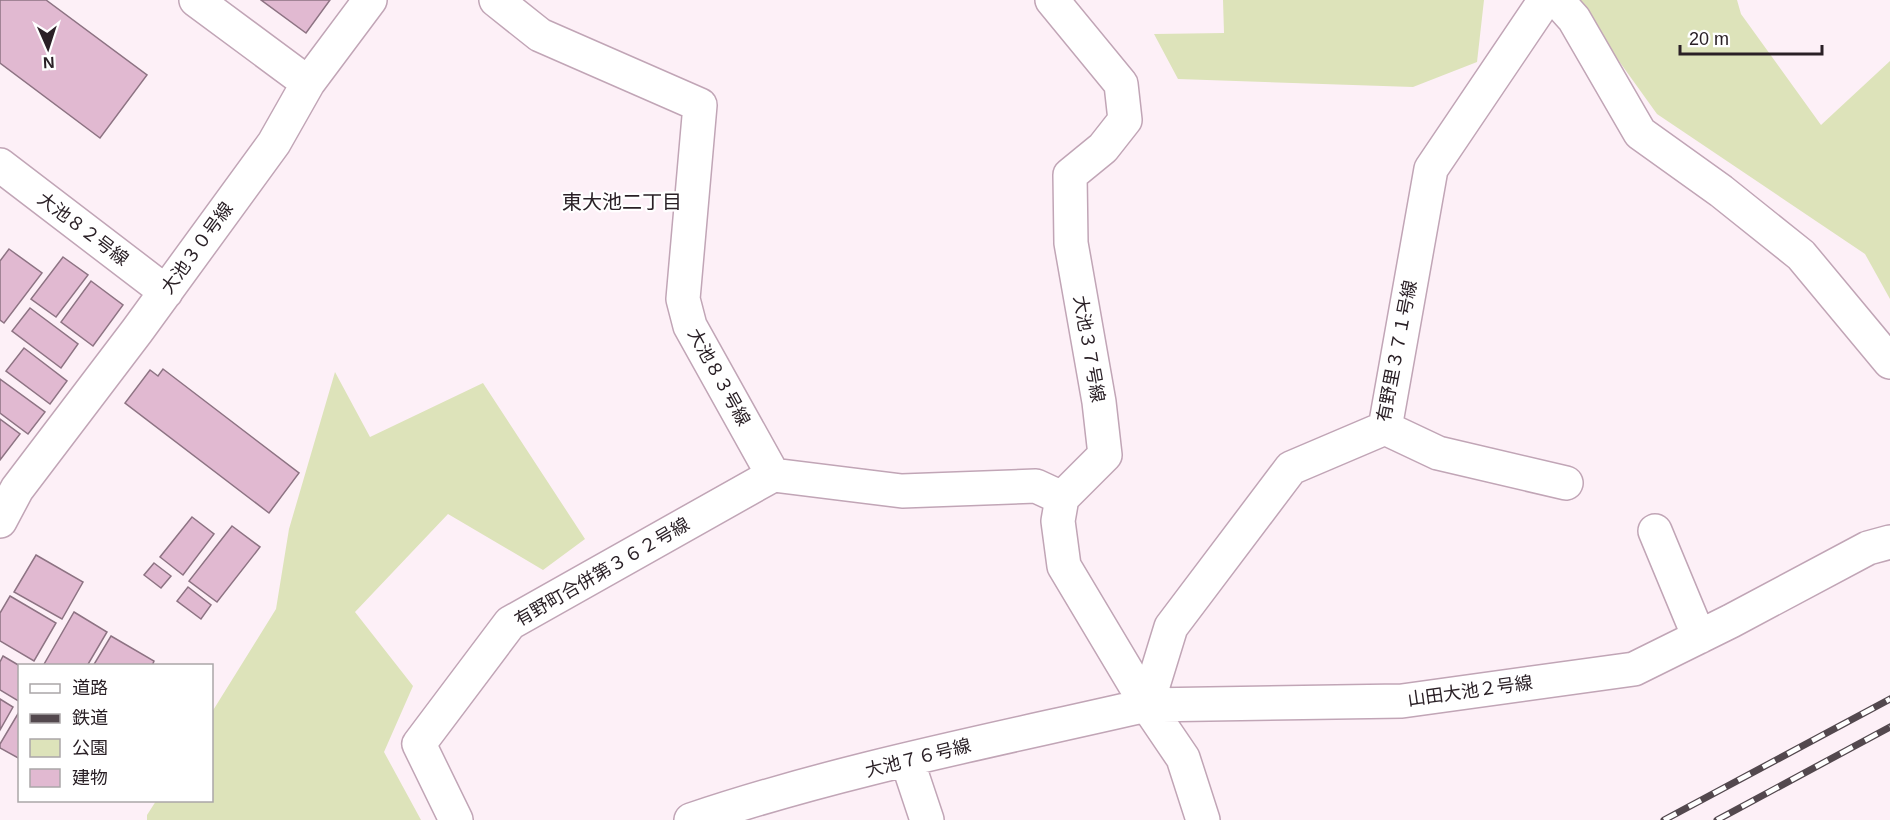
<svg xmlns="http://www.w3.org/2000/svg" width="1890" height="820" viewBox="0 0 1890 820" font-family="Helvetica,'Noto Sans JP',sans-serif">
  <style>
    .green { fill: #dde3ba }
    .building { fill: #e1b9d1; stroke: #8d7383; stroke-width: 1.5 }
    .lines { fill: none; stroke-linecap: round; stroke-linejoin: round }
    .minor-casing { stroke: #c1a5b6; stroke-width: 36 }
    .minor { stroke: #fff; stroke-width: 33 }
    .rail-casing { stroke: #53484e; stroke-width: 7 }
    .rail { stroke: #fff; stroke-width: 4.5; stroke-dasharray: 14; stroke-linecap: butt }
    .labels { text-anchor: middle; stroke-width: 4.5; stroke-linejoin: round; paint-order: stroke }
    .street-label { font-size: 18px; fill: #2a2026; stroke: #fff }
    .neighbourhood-label { font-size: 20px; fill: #2a2026; stroke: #fff }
  </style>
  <rect width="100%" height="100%" fill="#fdf0f7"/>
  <!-- green -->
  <path class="green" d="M1223,0h261l-7,62 -64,25 -235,-8 -24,-45 70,-1z
    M1575,0h162l4,14 80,111 69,-64v238l-25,-45 -208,-140z
    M335,372l35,65 113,-54 102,156 -42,31 -95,-56 -93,98 58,74 -29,66 37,68h-274v-5l9,-14 56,-1v-88l64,-103 13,-80z"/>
  <!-- building -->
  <path class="building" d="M0,0h46l101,75 -47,63 -100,-75z
    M261,0h69l-24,33z
    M9,249l33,24 -38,50 -4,-3v-59z
    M63,257l25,18 -32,42 -25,-18z
    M91,281l32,24 -30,41 -32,-24z
    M30,308l48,36 -17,24 -49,-37z
    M24,348l43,33 -17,23 -44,-33z
    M163,369l136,104 -30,40 -144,-110 25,-33 8,6z
    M0,379l45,33 -17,22 -28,-21z
    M0,419l20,15 -20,26z
    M192,517l22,17 -31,41 -23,-18z
    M232,526l28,21 -43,55 -28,-21z
    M36,555l47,27 -21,37 -48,-27z
    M154,563l17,13 -10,12 -17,-13z
    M188,587l23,18 -10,14 -24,-18z
    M10,596l46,27 -22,38 -34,-20v-28z
    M74,612l33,20 -20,34h-44z
    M111,636l43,25 -2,5h-59z
    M3,656l17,10v36l-20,-12v-28z
    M0,699l13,8 -13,23z
    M19,712l1,1v46l-20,-11v-4z"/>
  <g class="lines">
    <defs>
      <path id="minor" d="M496,0l44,35 160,70 -17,194 7,27 83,149 129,16 134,-5 26,12
        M1052,0l69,84 4,36 -22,28 -33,27 1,68 28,159 6,53 -43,43 -4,23 6,45 83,139
        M1557,0l17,19 66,114 81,58 80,64 89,107
        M308,83l62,-83
        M0,165l166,127
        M1385,428l53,25 128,30
        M0,521l17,-32 120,-158 137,-188 34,-60 -112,-83
        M1655,531l44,106
        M1147,705l24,-78 120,-159 94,-40 46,-259 114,-169
        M907,760l20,60
        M456,820l-37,-76 91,-121 263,-148
        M691,820c148,-50 304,-80 456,-115
        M1203,820l-20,-62 -36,-53 255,-4 232,-32 97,-48 137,-73 22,-6"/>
    </defs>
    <!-- minor casing -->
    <use href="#minor" class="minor-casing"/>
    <!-- minor -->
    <use href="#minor" class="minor"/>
    <defs>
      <path id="rail" d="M1664,820l226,-121
        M1717,820l173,-93"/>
    </defs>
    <!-- rail casing -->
    <use href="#rail" class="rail-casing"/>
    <!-- rail -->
    <use href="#rail" class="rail"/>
  </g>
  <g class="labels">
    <!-- street labels -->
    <g class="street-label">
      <text transform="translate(83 229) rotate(37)" y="6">大池８２号線</text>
      <text transform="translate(197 248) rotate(-54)" y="6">大池３０号線</text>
      <text transform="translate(1089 349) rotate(80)" y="6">大池３７号線</text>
      <text transform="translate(1397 351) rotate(-79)" y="6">有野里３７１号線</text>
      <text transform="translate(719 377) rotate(61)" y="6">大池８３号線</text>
      <text transform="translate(602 572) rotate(-30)" y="6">有野町合併第３６２号線</text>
      <text transform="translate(1470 691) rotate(-8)" y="6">山田大池２号線</text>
      <text transform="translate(918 758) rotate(-14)" y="6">大池７６号線</text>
    </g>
    <!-- neighbourhood labels -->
    <g class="neighbourhood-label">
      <text x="622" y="209">東大池二丁目</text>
    </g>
  </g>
  <!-- legend -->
  <rect x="18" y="664" width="195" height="138" fill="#ffffff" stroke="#aaa6a8" stroke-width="1.5"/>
  <rect x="30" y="684" width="30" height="9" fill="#ffffff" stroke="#aaa6a8" stroke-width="1.5"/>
  <text x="72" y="694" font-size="18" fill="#2a2026">道路</text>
  <rect x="30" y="714" width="30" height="9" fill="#53484e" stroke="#aaa6a8" stroke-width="1.5"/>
  <text x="72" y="724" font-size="18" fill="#2a2026">鉄道</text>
  <rect x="30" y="739" width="30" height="18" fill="#dde3ba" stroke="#aaa6a8" stroke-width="1.5"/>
  <text x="72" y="754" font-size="18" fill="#2a2026">公園</text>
  <rect x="30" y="769" width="30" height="18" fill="#e1b9d1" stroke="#aaa6a8" stroke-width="1.5"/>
  <text x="72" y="784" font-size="18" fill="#2a2026">建物</text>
  <!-- north arrow -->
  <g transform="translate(48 48) rotate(177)" stroke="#ffffff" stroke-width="4.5" paint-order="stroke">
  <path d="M0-4.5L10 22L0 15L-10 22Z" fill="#2a2026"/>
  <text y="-9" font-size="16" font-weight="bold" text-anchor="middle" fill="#2a2026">N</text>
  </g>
  <!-- scale -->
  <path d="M1680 45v9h142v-9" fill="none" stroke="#2a2026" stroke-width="3"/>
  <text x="1689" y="45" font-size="18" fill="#2a2026" stroke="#ffffff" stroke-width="4.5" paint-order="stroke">20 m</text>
</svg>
